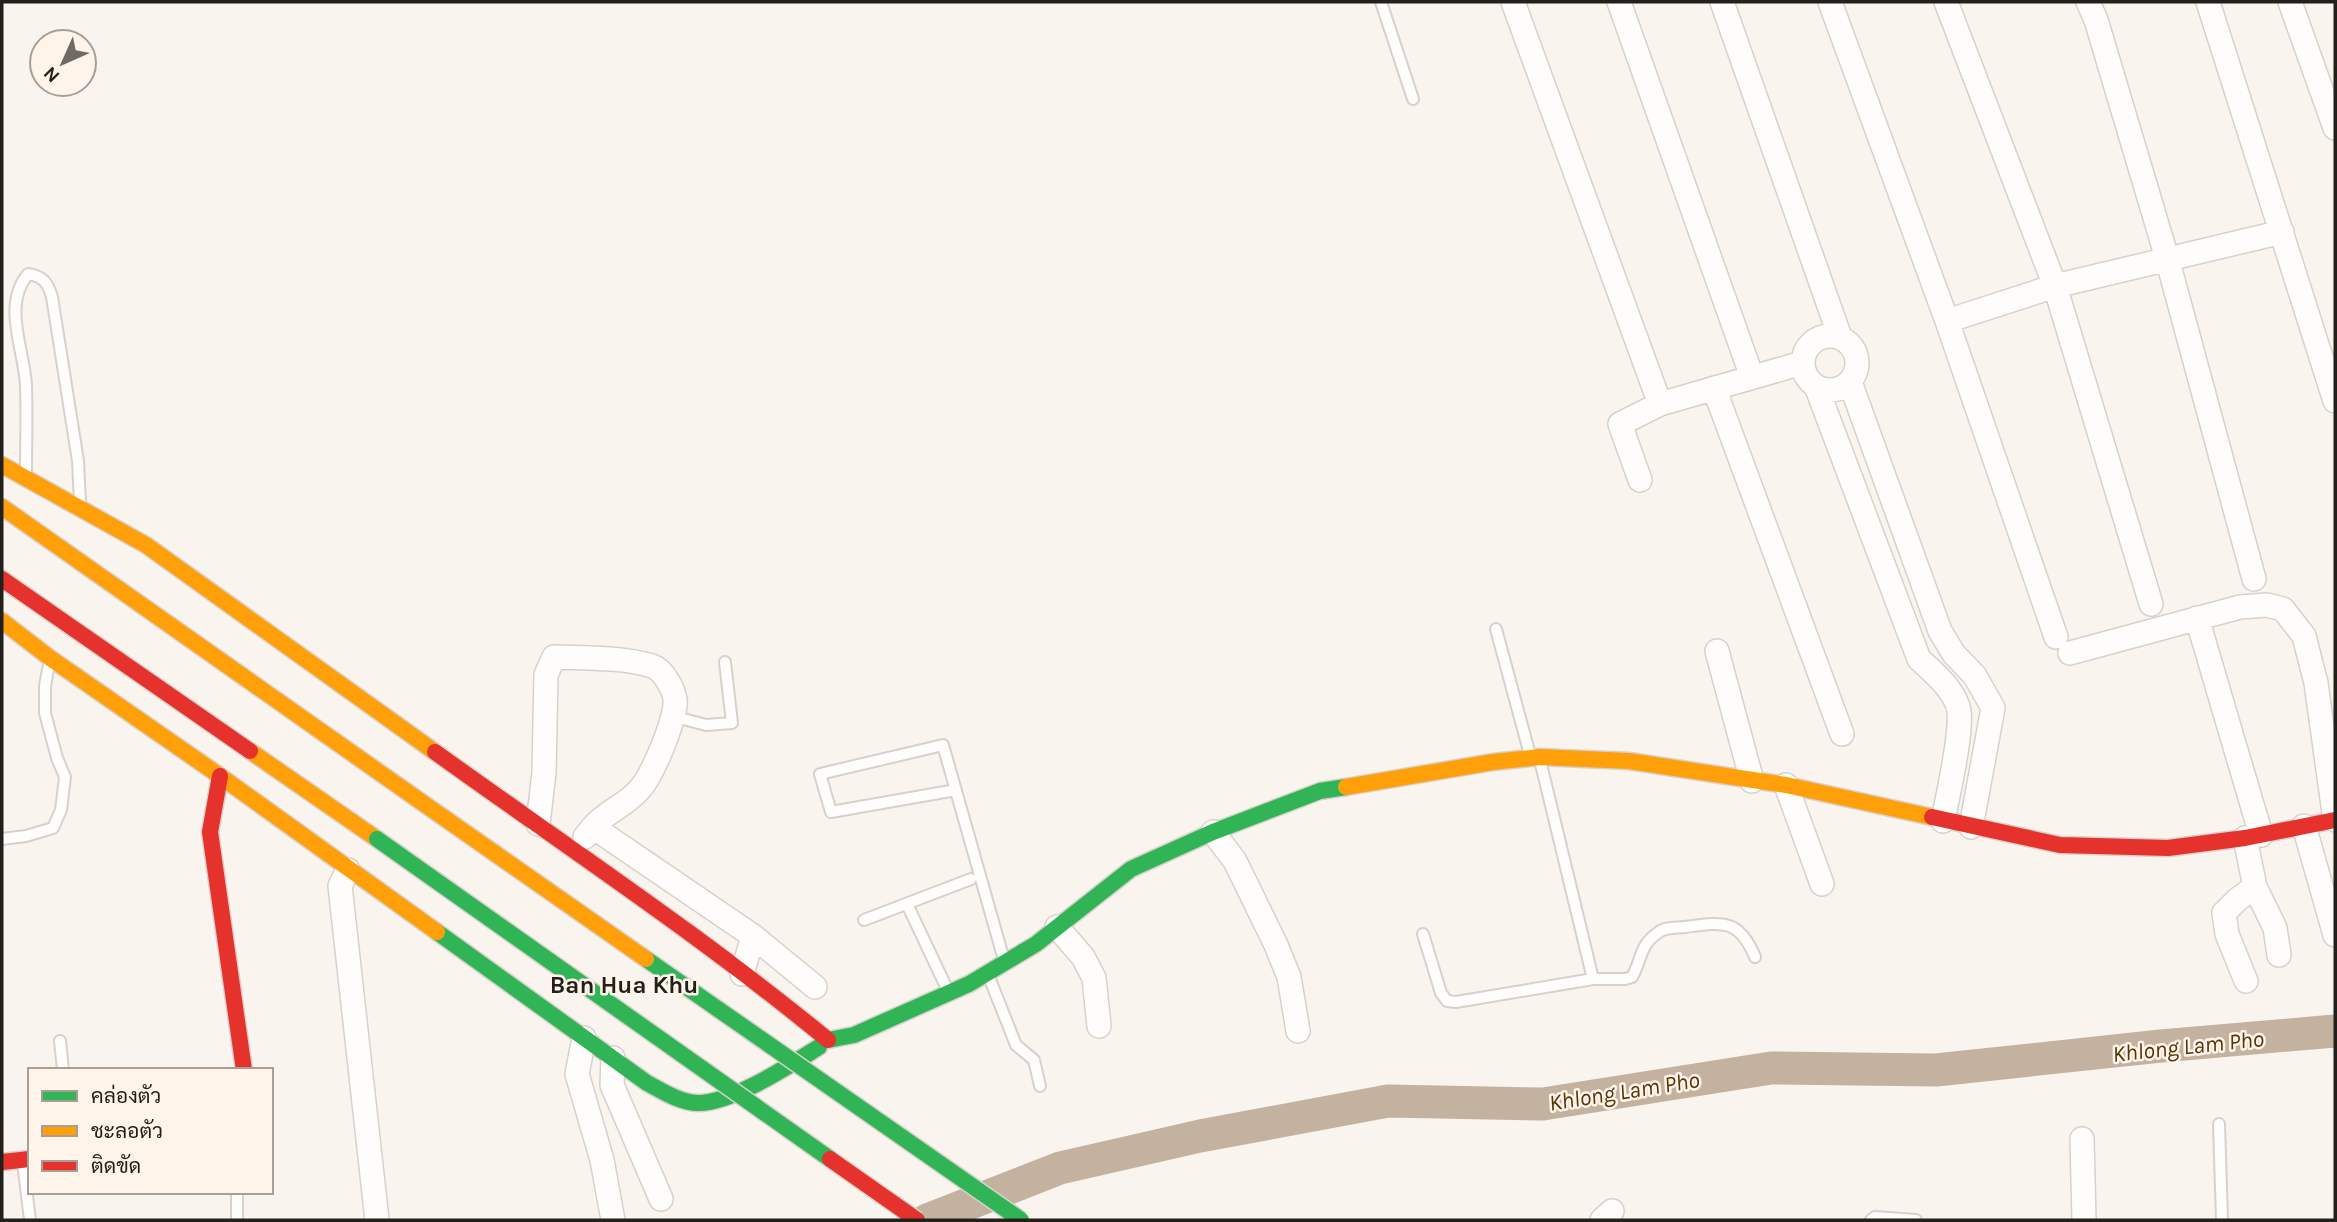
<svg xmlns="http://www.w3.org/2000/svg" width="2337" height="1222" viewBox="0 0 2337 1222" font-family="Karla,Sarabun,sans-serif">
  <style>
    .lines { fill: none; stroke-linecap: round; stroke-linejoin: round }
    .river { stroke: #c3b29f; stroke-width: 33 }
    .lane-casing { stroke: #d7d1cc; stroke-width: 14 }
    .street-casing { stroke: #d7d1cc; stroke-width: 26 }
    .fast-casing { stroke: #d7d1cc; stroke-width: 19 }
    .slow-casing { stroke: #d7d1cc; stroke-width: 19 }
    .jam-casing { stroke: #d7d1cc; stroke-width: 19 }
    .lane { stroke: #fefdfc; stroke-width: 10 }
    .street { stroke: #fefdfc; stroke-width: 23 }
    .fast { stroke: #30b455; stroke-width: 16 }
    .slow { stroke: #ff9f0a; stroke-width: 16 }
    .jam { stroke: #e5322d; stroke-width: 16 }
    .fast-bridge-casing { stroke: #d7d1cc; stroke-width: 19; stroke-linecap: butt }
    .slow-bridge-casing { stroke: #d7d1cc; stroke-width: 19; stroke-linecap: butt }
    .jam-bridge-casing { stroke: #d7d1cc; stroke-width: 19; stroke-linecap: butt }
    .fast-bridge { stroke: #30b455; stroke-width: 16 }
    .slow-bridge { stroke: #ff9f0a; stroke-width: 16 }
    .jam-bridge { stroke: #e5322d; stroke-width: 16 }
    .labels { text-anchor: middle; stroke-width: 5; stroke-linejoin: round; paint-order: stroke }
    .water-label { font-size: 23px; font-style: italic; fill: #553406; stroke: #fff4e9 }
    .quarter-label { font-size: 24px; font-weight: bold; fill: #231f1a; stroke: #fff4e9 }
  </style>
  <rect width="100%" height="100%" fill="#faf4ee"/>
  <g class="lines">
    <!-- river -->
    <path class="river" d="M927,1220l133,-52 140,-32 188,-35 155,3 228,-36 165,2 225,-24 174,-15"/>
    <defs>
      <path id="lane" d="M1381,2l32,97
        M26,472c0,-29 1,-58 0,-87 -2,-36 -24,-80 2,-111 15,2 20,9 24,23l26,164 2,42
        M1496,629l34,126
        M672,716l34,9 26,-2 -7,-61
        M956,790l-125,22 -11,-38 123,-29 61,215
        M2,839l24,-3 27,-8 8,-18 4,-33 -8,-19 -12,-45v-27l4,-22
        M907,904l41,87
        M864,920l107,-41
        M1423,934l18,59 6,8 9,1 137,-23 -53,-219
        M989,977l27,68 18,15 6,26
        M1593,979h32l7,-2c10,-17 7,-32 27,-45 6,-5 18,-4 26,-5 37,-5 54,-9 70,30
        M60,1041l3,29
        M2219,1124l3,96
        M23,1163l7,57
        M237,1220v-28
        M1871,1220l4,-3 41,3"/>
      <path id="street" d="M1513,2l147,402
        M1619,2l133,375
        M1722,2l118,335
        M1830,2l117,319
        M1946,2l109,284 96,318
        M2088,2l8,18 71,238 87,321
        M2208,2l127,399
        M2290,2l45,126
        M1803 363a27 27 0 1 1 54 0a27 27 0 1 1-54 0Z
        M1850,382l90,249 14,23 21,22 18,32 -22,119
        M1816,386l103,273c14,13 37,32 40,52 3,24 -11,83 -16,110
        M1714,388l128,346
        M1640,480l-20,-56 40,-20 142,-41
        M2197,618l64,217
        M2056,637l-109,-316 108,-35 227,-54
        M1717,651l35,130
        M2070,653l170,-46 27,-2 16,4 21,27 12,47 19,137
        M1786,785l36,99
        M538,824l6,-51 2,-98 8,-18c30,1 69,0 98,9 12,4 25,27 23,40 -3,21 -22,69 -36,84 -15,17 -31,20 -46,37
        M2304,826l31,109
        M1213,832l22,29 41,84 13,32 9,54
        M585,837l8,-10 160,109 -11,38
        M2245,838l10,49 20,41 4,27
        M348,870l-8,16 37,334
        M1057,927l26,30 11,21 5,48
        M753,936l62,51
        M2246,981l-19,-47 -3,-21 14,-14 17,-12
        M584,1038l-7,36 25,86 11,60
        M613,1058l-1,27 49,114
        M2082,1139l2,81
        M1602,1220l10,-9"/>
      <path id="fast" d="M437,932l210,151c15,8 32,19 50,20 34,1 93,-38 122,-56
        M828,1040l26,-5 115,-51 67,-40 95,-75 82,-37 107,-41 26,-4"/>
      <path id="slow" d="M2,465l144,80 289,207
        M2,507l418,294
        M2,621l48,37 170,118 217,156
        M250,751l127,88
        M1346,787l147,-25 47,-5 89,4 157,24 146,32"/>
      <path id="jam" d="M2,579l248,172
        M435,752c132,95 268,185 393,288
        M220,776l-10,56 34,238
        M1932,817l128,28 108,3 77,-10 90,-18
        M2,1162l28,-3"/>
    </defs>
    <!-- lane casing -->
    <use href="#lane" class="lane-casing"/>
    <!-- street casing -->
    <use href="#street" class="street-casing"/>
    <!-- fast casing -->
    <use href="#fast" class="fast-casing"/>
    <!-- slow casing -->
    <use href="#slow" class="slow-casing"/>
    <!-- jam casing -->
    <use href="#jam" class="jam-casing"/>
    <!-- lane -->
    <use href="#lane" class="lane"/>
    <!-- street -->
    <use href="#street" class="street"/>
    <!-- fast -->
    <use href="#fast" class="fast"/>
    <!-- slow -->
    <use href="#slow" class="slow"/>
    <!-- jam -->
    <use href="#jam" class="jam"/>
    <defs>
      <path id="fast-bridge" d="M377,839l453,320
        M646,959l375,261"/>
      <path id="slow-bridge" d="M420,801l226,158"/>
      <path id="jam-bridge" d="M830,1159l87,61"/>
    </defs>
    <!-- fast-bridge casing -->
    <use href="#fast-bridge" class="fast-bridge-casing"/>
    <!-- slow-bridge casing -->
    <use href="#slow-bridge" class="slow-bridge-casing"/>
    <!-- jam-bridge casing -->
    <use href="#jam-bridge" class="jam-bridge-casing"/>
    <!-- fast-bridge -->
    <use href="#fast-bridge" class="fast-bridge"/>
    <!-- slow-bridge -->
    <use href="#slow-bridge" class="slow-bridge"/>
    <!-- jam-bridge -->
    <use href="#jam-bridge" class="jam-bridge"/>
  </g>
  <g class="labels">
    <!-- water labels -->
    <g class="water-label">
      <text transform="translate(2188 1046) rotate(-6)" y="8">Khlong Lam Pho</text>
      <text transform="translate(1624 1091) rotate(-9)" y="8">Khlong Lam Pho</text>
    </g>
    <!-- quarter labels -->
    <g class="quarter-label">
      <text x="624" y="993">Ban Hua Khu</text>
    </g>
  </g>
  <!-- border -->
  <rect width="2337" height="1222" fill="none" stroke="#231f1a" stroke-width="7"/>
  <!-- legend -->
  <rect x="28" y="1068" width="245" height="126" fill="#fff4e9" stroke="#a79f96" stroke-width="2"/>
  <rect x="42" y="1091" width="35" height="10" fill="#30b455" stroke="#a79f96" stroke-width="2"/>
  <text x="91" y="1103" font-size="21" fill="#231f1a">คล่องตัว</text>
  <rect x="42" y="1126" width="35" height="10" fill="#ff9f0a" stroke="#a79f96" stroke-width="2"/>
  <text x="91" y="1138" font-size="21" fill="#231f1a">ชะลอตัว</text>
  <rect x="42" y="1161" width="35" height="10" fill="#e5322d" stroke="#a79f96" stroke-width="2"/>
  <text x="91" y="1173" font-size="21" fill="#231f1a">ติดขัด</text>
  <!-- north arrow -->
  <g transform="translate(63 63) rotate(225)"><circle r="33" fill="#fff4e9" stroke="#a79f96" stroke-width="2"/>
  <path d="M0-5L12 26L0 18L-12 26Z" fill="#6e6a64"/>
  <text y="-10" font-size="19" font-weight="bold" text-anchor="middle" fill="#231f1a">N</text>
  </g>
</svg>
